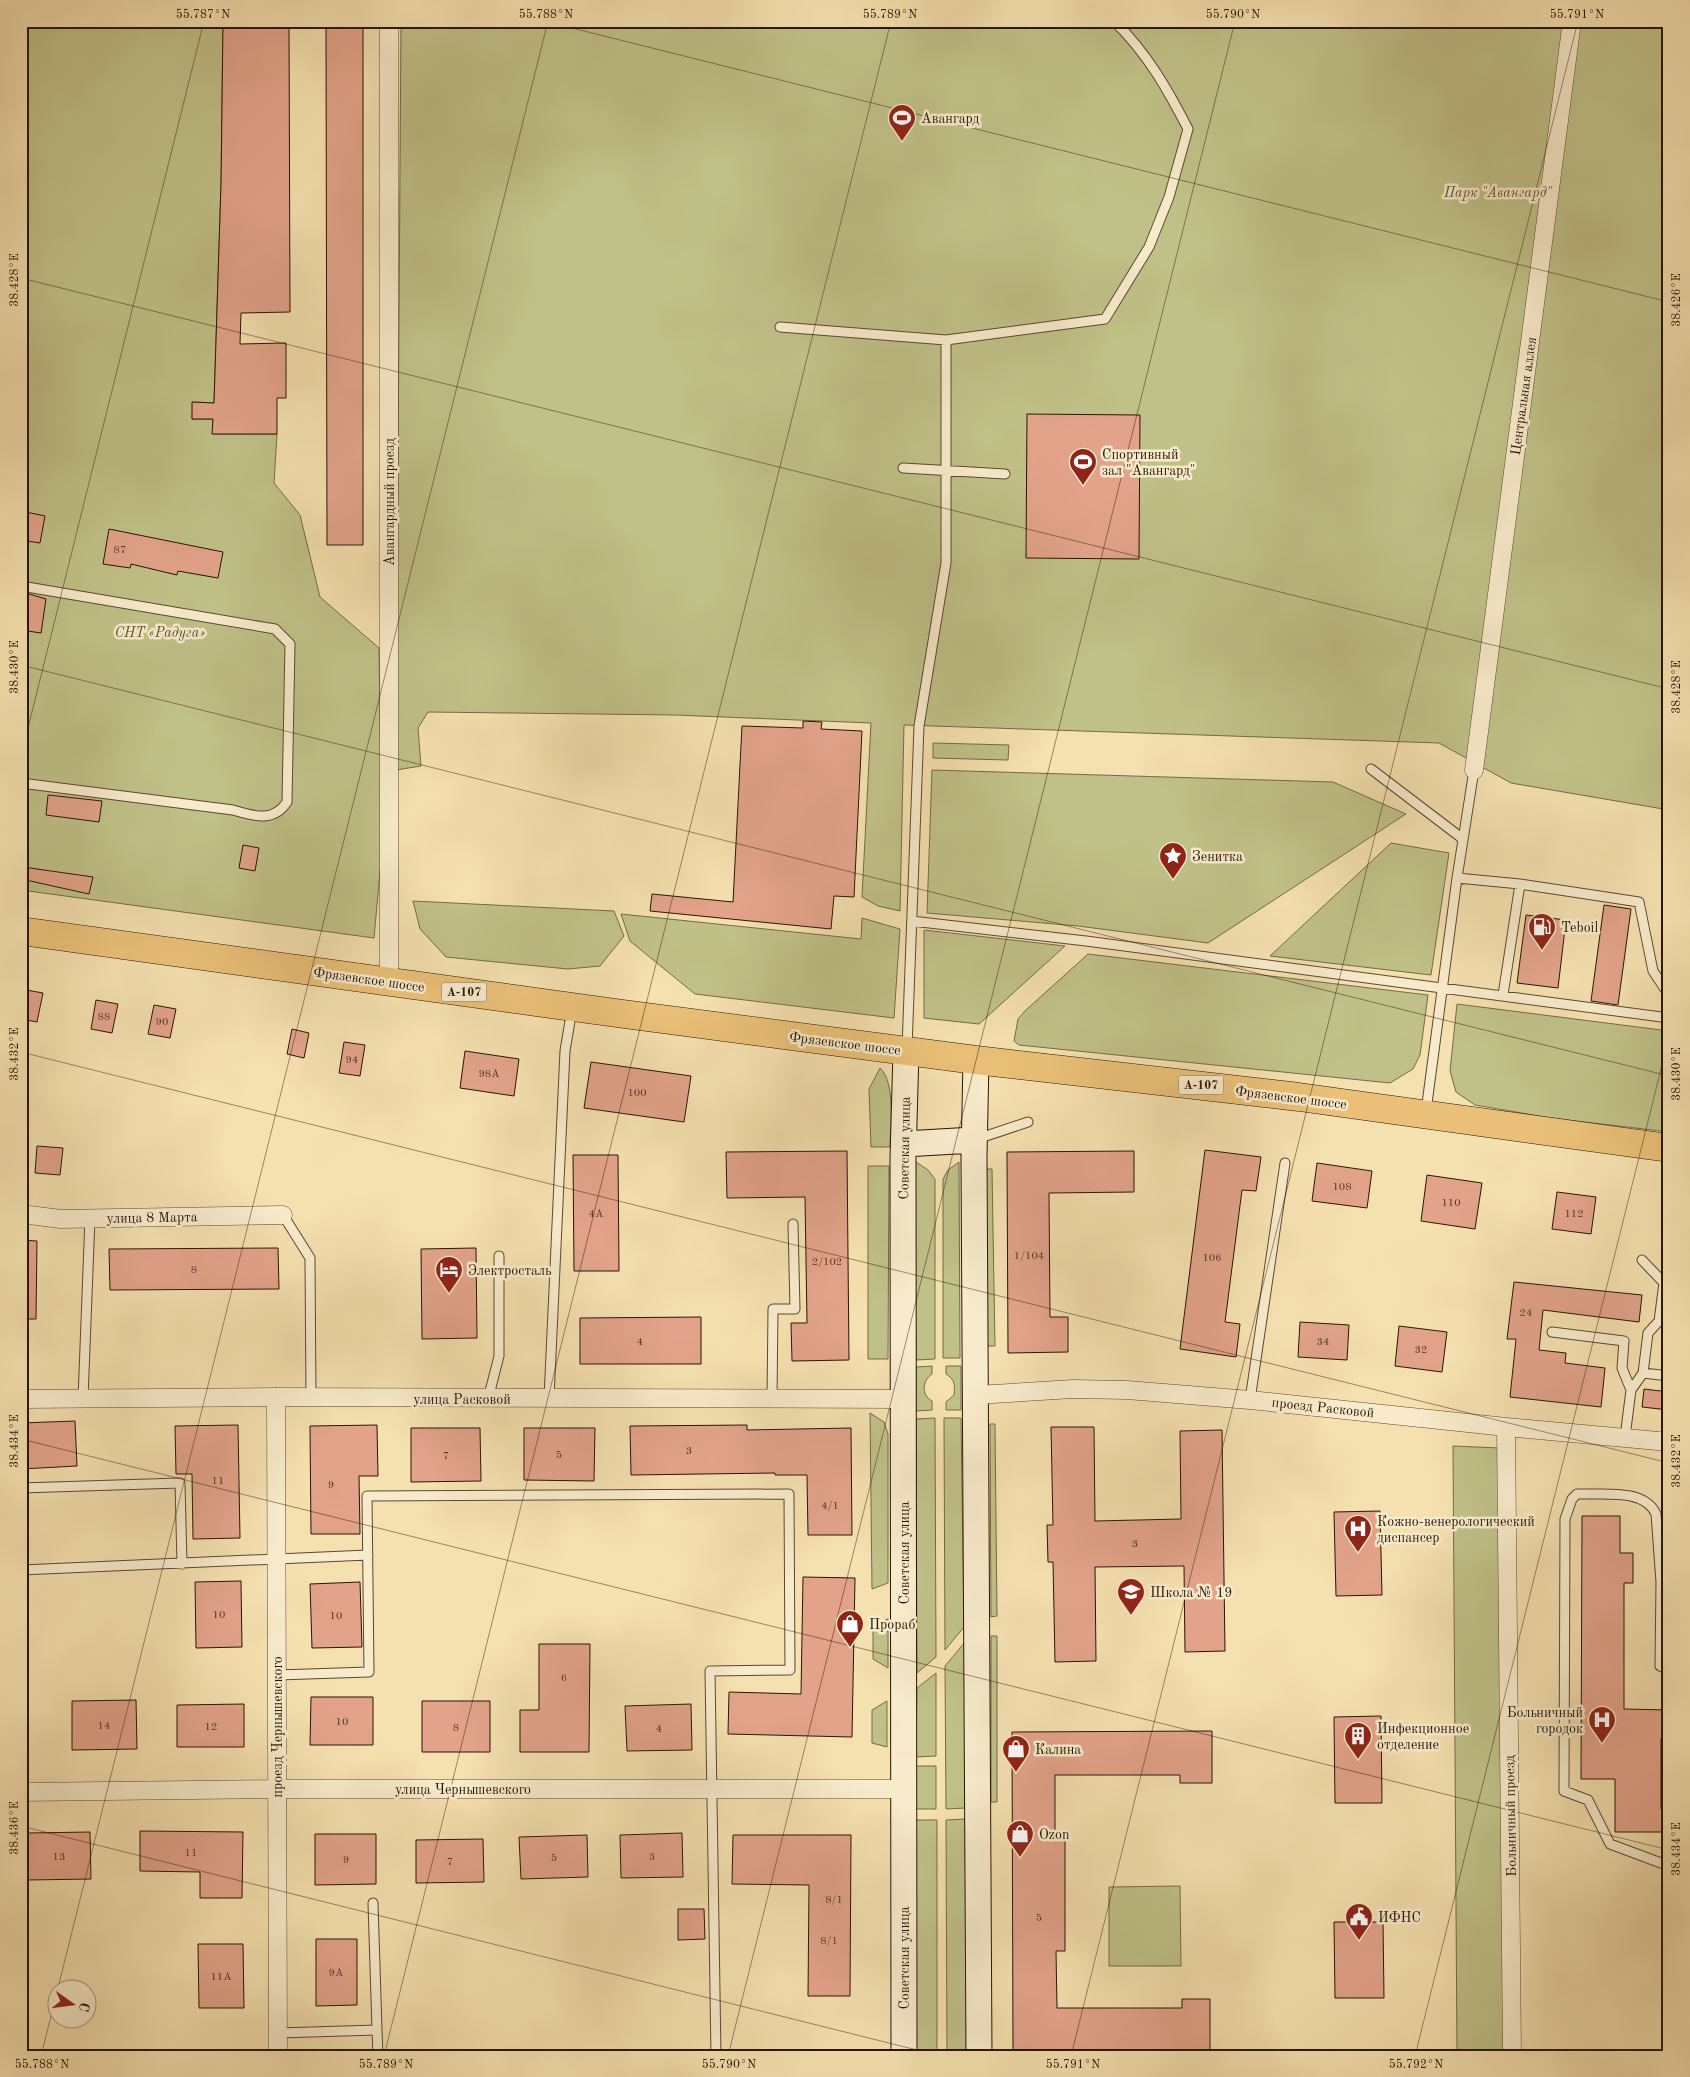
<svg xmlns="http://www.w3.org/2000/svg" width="1690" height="2077" viewBox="0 0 1690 2077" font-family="'Old Standard TT',serif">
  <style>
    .green { fill: #c0c188; stroke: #746b48 }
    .building { fill: #e2a38a; stroke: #281507 }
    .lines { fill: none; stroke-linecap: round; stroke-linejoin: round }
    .lane-casing { stroke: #5b4831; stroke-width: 11 }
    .street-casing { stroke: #5b4831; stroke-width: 19 }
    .secondary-casing { stroke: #281507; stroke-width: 27 }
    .highway-casing { stroke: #281507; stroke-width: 29 }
    .lane { stroke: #f8ebcb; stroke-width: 9 }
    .street { stroke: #f8ebcb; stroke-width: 18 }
    .secondary { stroke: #f8ebcb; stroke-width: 25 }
    .highway { stroke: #eac078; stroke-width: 28 }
    .ticks { fill: none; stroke: #281507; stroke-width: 1; stroke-opacity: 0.45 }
    .labels { text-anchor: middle; stroke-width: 5; stroke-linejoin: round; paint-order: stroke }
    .number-label { font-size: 11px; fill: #563828 }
    .shield { fill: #f8ebcb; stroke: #665542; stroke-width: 1 }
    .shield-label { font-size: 12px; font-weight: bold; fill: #281507 }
    .poi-label { font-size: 14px; fill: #281507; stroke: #f8ebcb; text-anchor: start }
    .park-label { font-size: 14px; font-style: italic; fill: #5d5134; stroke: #f8ebcb }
    .street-label { font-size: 14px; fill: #281507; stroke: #f8ebcb }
    .neatline { fill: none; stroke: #281507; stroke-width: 2 }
    .ticks-label { font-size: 12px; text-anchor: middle; fill: #281507 }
  </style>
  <rect width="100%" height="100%" fill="#f5e0af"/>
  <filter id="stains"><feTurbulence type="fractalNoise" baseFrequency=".004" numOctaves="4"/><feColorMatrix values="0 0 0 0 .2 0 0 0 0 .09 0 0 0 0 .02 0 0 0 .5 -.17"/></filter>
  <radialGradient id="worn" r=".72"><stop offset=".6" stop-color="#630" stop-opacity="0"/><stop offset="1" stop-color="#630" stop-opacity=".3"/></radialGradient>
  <!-- green -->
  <path class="green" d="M21,21h202l-2,164 -7,218 -21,-1 -1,17h21v15h64l-3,49 26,32 20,82 59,51 3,202 -8,88 -353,-48z
    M401,21h1268v789l-158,-27 -72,-40 -535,-18 -4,186 -22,-5 -16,-9 9,-174 -196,-8 -247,-3 -10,16 3,38 -25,4z
    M933,743l76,2 -1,15 -75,-2z
    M932,770l401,12 73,32 -198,129 -130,-17 -151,-13z
    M1391,843l58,10 -18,122 -161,-19z
    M413,901l201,10 10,25 -24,30 -32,3 -122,-12 -26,-28z
    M621,914l240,25 1,-21 38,11 -6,89 -199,-24 -65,-53z
    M924,930l141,16 -86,78 -55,-6z
    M1088,954l340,41 -8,60 -7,14 -23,14 -371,-38 -5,-4 4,-22 8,-9z
    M1457,1004l212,27v101l-118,-14 -76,-13 -19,-13 -6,-21z
    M880,1068c16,15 10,58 10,79h-19l-2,-58z
    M916,1162l12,8 7,9v180l-19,1 -2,-188z
    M959,1162l1,196h-17v-179l5,-9z
    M868,1166h21l-1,193h-20z
    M984,1169h8l3,177h-8z
    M932,1366v8c-10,7 -11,21 0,27v9l-16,1v-44z
    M946,1366h15v44h-15v-8l8,-7c1,-9 1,-16 -8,-21z
    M870,1413l14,9 4,12v149l-16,6z
    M935,1418l1,239 -19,16 -1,-254z
    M944,1418h17l3,209 -19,23z
    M990,1424h5l2,192 -6,1z
    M1453,1446l47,2 5,608h-48z
    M888,1619v49l-15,-9v-35z
    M991,1636h6v166h-6z
    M965,1642v166l-19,1 -1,-143z
    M936,1673v83l-20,1 1,-69z
    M887,1701v46l-15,-4v-33z
    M916,1766h20v43h-20z
    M965,1819l2,237h-20l-1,-236z
    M915,1820h22v236h-21z
    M1180,1886l1,80h-72v-79z"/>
  <!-- building -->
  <path class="building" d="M223,21h66l1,291 -49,1 -1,31 46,-1v55h-9v36h-65l1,-15h-21v-17l22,1 7,-219z
    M326,21h37v524h-36z
    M1027,414l113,1 -1,144 -113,-1z
    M21,511l24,5 -5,27 -19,-3z
    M109,529l114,23 -5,26 -40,-7 -1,4 -46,-11 -1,4 -27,-4z
    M29,594l17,5 -5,34 -20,-3v-34z
    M803,721l19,1 -1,7 41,2 -8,166 -20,-1 -3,33 -181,-18 2,-17 81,8 9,-176 61,2z
    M48,795l54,6 -3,21 -53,-7z
    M243,845l16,3 -4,23 -16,-3z
    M23,867l70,10 -4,17 -68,-15z
    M1604,905l27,4 -13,96 -27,-4z
    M1526,915l40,5 -8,68 -41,-5z
    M21,989l22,4 -6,29 -16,-3z
    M96,1000l22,4 -6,29 -21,-4z
    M154,1005l22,4 -6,29 -22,-4z
    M292,1029l17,4 -5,25 -17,-4z
    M344,1042l21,3 -5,31 -21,-3z
    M465,1051l54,8 -5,37 -54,-8z
    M591,1062l100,14 -7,46 -100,-14z
    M37,1146l26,2 -3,27 -25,-2z
    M1205,1150l56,7 -5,34 -14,-1 -17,132 15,2 -4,33 -56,-8z
    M847,1151l2,209 -57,1 -1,-38h16l-2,-126 -78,1 -1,-46z
    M1134,1151v41l-85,1 1,124h18v35l-60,1 -1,-201z
    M573,1155h45l1,116h-45z
    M1317,1163l55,8 -5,37 -55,-7z
    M1427,1175l55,8 -7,46 -54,-8z
    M1557,1192l39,5 -5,37 -39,-5z
    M21,1240l16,1 -1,78h-15z
    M278,1248l1,41 -169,1 -1,-41z
    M476,1248l1,90 -55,1 -1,-90z
    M1514,1282l128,13 -3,27 -96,-12 -4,40 27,3 -1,10 40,5 -4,39 -91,-10 6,-58h-9z
    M701,1317v47h-121v-46z
    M1300,1322l49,3 -2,35 -49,-3z
    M1399,1326l48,6 -5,40 -47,-6z
    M1644,1389l25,3v18l-27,-3z
    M75,1421l2,45 -56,3v-46z
    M238,1425l2,113 -47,1 -1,-65h-16l-1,-48z
    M377,1425l1,51h-19l1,58h-49l-1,-108z
    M747,1425v5l104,-2 1,107h-44l-1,-60h-32v-2l-144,2 -1,-49z
    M1051,1427h43l1,94 86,-2 -1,-88 42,-1 3,221 -40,1 -1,-86 -89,1 1,94 -41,1 -2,-100h-5l-1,-37h6z
    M411,1428h69l1,53 -70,1z
    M524,1428h71l-1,53 -70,-1z
    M1380,1511l2,84 -46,1 -2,-84z
    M1582,1516h38v37h13v30h-9v126l45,1v28h-8v71h8v23h-54v-53h-34z
    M803,1577l52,1 -3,159 -124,-3 1,-42 72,2z
    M241,1581l1,66 -46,1 -1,-66z
    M360,1582l2,65 -50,1 -2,-64z
    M539,1644h51l-1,108h-69v-42h19z
    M311,1697h62v48h-63z
    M136,1700l1,49 -65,1v-49z
    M422,1701h68v51h-68z
    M244,1704v43h-67v-42z
    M691,1704l1,46 -65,1 -2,-45z
    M1381,1716l1,87h-47l-1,-86z
    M1212,1731v52h-32v-8h-125v59h10v117h-9l1,57h125v-9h28v52l-197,1 -1,-320z
    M140,1831l103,1 -1,66h-42v-26l-60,-1z
    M90,1832l1,47 -63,1 -1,-47z
    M682,1833l1,44 -62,1 -1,-43z
    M315,1834h61v50l-61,1z
    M587,1835l1,42 -67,2 -2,-42z
    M733,1835h118l-1,161h-42l1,-111 -77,-1z
    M483,1839l1,43 -68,1v-43z
    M678,1909h26l1,30 -27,1z
    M1334,1922h49l1,76h-49z
    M316,1939h41v66l-41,1z
    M198,1944h45l1,64h-45z"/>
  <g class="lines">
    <defs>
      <path id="lane" d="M780,327l166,13 159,-21 44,-72 20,-50 19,-68c-20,-39 -41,-76 -73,-107
        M903,468l102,6
        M21,586l254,43 15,15 -3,158c-14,21 -33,14 -54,8l-212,-27
        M1371,769l92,70
        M1457,878l63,6 119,18 14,69 16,24
        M912,921l174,20 583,77
        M1503,995l17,-111
        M907,1048l12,-322 27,-163v-223
        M1426,1111l31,-233 17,-108
        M977,1139l51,-17
        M283,1215l27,43 1,140
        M1642,1260l22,23
        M1552,1332l72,9 -2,27 9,22 -6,47
        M1643,1373l26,3
        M1631,1390l12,-17 5,-40 11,-12 5,-38
        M549,1398l16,-347 7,-42
        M83,1399l7,-181
        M488,1399l11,-43v-100
        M772,1400l1,-91h22l-2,-85
        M1250,1400l35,-237
        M21,1488l159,-5 2,81
        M21,1570l347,-15
        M277,1675l92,-3 -2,-176 422,-2 1,176 -80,1 6,385
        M1661,1863l-51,-19 -22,-44 -24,-9 1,-272 7,-20 5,-5c25,1 67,-6 79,20l5,68 -1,84 9,4
        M373,1903l4,127
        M278,2033l99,-3 1,26"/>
      <path id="street" d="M389,21v961
        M1474,770l98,-749
        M21,1214l40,5 222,-4
        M976,1395l97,-6 54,1 123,10 256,27 163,15
        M276,1397l2,659
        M21,1399l255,-2 628,2
        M1506,1427l6,629
        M21,1792l256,-3h628"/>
      <path id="secondary" d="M976,1060l-2,97 5,899
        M904,1144l70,-4
        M904,2056l-1,-898 3,-107"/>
      <path id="highway" d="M21,931l595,82 360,47 323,37 370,51"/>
    </defs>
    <!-- lane casing -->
    <use href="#lane" class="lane-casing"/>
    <!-- street casing -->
    <use href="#street" class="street-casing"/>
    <!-- secondary casing -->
    <use href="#secondary" class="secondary-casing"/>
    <!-- highway casing -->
    <use href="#highway" class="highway-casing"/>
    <!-- lane -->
    <use href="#lane" class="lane"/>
    <!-- street -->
    <use href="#street" class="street"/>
    <!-- secondary -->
    <use href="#secondary" class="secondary"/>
    <!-- highway -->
    <use href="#highway" class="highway"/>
  </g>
  <!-- ticks -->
  <path class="ticks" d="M544,21l1125,281M21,278l1648,411M21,665l1648,411M21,756l183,-735M21,1052l1648,411M21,1439l1648,411M21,1826l920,230M41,2056l507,-2035M384,2056l507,-2035M728,2056l507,-2035M1071,2056l507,-2035M1415,2056l254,-1019"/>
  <!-- icons -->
  <defs>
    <symbol id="stadium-pin" viewBox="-11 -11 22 30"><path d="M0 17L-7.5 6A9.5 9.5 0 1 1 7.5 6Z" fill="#8f2418" stroke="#f8ebcb"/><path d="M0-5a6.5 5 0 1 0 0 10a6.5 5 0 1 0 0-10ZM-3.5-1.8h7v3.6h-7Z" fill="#fff"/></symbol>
    <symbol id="sight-pin" viewBox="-11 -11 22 30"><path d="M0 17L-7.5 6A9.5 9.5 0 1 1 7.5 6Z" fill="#8f2418" stroke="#f8ebcb"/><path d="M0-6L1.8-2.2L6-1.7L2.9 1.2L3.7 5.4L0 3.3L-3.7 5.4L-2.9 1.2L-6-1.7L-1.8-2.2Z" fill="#fff"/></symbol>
    <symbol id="fuel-pin" viewBox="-11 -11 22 30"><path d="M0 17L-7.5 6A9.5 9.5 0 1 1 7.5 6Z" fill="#8f2418" stroke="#f8ebcb"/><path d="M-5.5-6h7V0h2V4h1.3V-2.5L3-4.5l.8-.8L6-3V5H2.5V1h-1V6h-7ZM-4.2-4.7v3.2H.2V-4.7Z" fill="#fff"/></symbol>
    <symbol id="hotel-pin" viewBox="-11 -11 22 30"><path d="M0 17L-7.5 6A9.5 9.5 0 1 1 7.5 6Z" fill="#8f2418" stroke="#f8ebcb"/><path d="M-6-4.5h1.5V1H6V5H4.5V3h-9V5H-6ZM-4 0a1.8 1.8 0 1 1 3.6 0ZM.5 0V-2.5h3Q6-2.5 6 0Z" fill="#fff"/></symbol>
    <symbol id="hospital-pin" viewBox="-11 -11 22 30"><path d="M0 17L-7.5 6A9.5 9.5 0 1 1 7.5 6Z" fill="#8f2418" stroke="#f8ebcb"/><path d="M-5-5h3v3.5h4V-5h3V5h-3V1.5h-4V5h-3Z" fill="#fff"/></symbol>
    <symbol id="school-pin" viewBox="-11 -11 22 30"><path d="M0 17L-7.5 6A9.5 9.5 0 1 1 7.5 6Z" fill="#8f2418" stroke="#f8ebcb"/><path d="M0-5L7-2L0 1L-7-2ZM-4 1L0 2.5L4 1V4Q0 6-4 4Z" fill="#fff"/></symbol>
    <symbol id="shop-pin" viewBox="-11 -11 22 30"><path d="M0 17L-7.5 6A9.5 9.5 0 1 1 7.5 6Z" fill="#8f2418" stroke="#f8ebcb"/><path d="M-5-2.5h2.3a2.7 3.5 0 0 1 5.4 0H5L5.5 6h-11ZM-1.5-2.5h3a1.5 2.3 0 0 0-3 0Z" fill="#fff"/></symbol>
    <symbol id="building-pin" viewBox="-11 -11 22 30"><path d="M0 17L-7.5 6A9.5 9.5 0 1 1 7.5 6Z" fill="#8f2418" stroke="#f8ebcb"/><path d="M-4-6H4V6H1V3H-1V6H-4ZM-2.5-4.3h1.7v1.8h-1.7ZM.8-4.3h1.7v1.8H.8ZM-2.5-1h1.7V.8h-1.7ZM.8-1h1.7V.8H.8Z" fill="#fff"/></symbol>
    <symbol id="civic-pin" viewBox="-11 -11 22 30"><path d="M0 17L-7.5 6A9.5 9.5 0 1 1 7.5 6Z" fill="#8f2418" stroke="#f8ebcb"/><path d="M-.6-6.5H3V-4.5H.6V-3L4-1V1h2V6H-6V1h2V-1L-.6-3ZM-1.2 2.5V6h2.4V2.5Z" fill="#fff"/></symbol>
  </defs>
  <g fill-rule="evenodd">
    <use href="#stadium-pin" x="886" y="102" width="32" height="43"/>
    <use href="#stadium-pin" x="1067" y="446" width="32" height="43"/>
    <use href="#sight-pin" x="1157" y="840" width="32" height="43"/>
    <use href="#fuel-pin" x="1526" y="911" width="32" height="43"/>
    <use href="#hotel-pin" x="433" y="1254" width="32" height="43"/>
    <use href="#hospital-pin" x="1342" y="1513" width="32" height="43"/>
    <use href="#school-pin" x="1115" y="1576" width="32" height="43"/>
    <use href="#shop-pin" x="834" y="1608" width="32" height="43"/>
    <use href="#hospital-pin" x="1586" y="1704" width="32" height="43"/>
    <use href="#building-pin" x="1342" y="1720" width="32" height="43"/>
    <use href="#shop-pin" x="1000" y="1733" width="32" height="43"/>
    <use href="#shop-pin" x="1004" y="1818" width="32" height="43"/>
    <use href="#civic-pin" x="1343" y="1901" width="32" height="43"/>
  </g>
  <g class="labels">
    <!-- number labels -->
    <g class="number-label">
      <text x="120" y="553">87</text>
      <text x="104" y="1020">88</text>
      <text x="162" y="1025">90</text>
      <text x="352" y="1063">94</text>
      <text x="489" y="1077">98А</text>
      <text x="637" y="1096">100</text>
      <text x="1342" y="1190">108</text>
      <text x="1451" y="1206">110</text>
      <text x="596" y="1217">4А</text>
      <text x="1574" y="1217">112</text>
      <text x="1029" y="1259">1/104</text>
      <text x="1212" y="1261">106</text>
      <text x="827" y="1265">2/102</text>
      <text x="194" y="1273">8</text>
      <text x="1526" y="1316">24</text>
      <text x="640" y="1345">4</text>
      <text x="1323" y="1345">34</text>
      <text x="1421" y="1353">32</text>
      <text x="689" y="1454">3</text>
      <text x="559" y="1458">5</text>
      <text x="446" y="1459">7</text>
      <text x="218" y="1484">11</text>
      <text x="331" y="1488">9</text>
      <text x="830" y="1509">4/1</text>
      <text x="1135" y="1547">3</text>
      <text x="219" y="1618">10</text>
      <text x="336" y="1619">10</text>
      <text x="564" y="1681">6</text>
      <text x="342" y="1725">10</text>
      <text x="104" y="1729">14</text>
      <text x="211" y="1730">12</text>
      <text x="456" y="1731">8</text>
      <text x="659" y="1732">4</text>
      <text x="191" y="1856">11</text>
      <text x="59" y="1860">13</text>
      <text x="652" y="1860">3</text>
      <text x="554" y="1861">5</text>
      <text x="346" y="1863">9</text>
      <text x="450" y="1865">7</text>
      <text x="834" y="1903">8/1</text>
      <text x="1039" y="1921">5</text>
      <text x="829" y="1944">8/1</text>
      <text x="336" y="1976">9А</text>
      <text x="221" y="1980">11А</text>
    </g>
    <!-- shield labels -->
    <g class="shield">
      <rect x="441.5" y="982.5" width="45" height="19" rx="4"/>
      <rect x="1178.5" y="1075.5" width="45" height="19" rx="4"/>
    </g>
    <g class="shield-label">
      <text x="464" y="996">А-107</text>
      <text x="1201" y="1089">А-107</text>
    </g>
    <!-- poi labels -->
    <g class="poi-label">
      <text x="921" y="123">Авангард</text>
      <text x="1102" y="459">Спортивный<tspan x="1102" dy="16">зал "Авангард"</tspan></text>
      <text x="1192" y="861">Зенитка</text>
      <text x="1561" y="932">Teboil</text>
      <text x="468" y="1275">Электросталь</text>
      <text x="1377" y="1526">Кожно-венерологический<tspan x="1377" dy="16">диспансер</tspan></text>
      <text x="1150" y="1597">Школа № 19</text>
      <text x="869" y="1629">Прораб</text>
      <text x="1583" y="1717" text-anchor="end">Больничный<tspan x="1583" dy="16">городок</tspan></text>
      <text x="1377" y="1733">Инфекционное<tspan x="1377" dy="16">отделение</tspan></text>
      <text x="1035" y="1754">Калина</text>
      <text x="1039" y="1839">Ozon</text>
      <text x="1378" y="1922">ИФНС</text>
    </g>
    <!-- park labels -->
    <g class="park-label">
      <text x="1498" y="197">Парк "Авангард"</text>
      <text x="160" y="637">СНТ «Радуга»</text>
    </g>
    <!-- street labels -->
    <g class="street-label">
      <text transform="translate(1523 396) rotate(-82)" y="5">Центральная аллея</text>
      <text transform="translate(389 502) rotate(-90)" y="5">Авангардный проезд</text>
      <text transform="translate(369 979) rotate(8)" y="5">Фрязевское шоссе</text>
      <text transform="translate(845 1043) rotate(7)" y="5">Фрязевское шоссе</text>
      <text transform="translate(1291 1097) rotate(7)" y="5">Фрязевское шоссе</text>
      <text transform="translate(904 1148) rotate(-89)" y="5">Советская улица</text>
      <text transform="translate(152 1217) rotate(-1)" y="5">улица 8 Марта</text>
      <text x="462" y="1404">улица Расковой</text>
      <text transform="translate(1323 1407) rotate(6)" y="5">проезд Расковой</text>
      <text transform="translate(904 1553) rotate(-90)" y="5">Советская улица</text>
      <text transform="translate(277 1727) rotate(-90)" y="5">проезд Чернышевского</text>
      <text x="463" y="1794">улица Чернышевского</text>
      <text transform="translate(1510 1816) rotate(-91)" y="5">Больничный проезд</text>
      <text transform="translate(904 1958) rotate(-90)" y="5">Советская улица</text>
    </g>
  </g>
  <!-- margin -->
  <rect width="1690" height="2077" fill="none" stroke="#f5e0af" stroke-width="55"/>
  <!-- north arrow -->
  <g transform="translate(72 2004) rotate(104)"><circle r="24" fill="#f8ebcb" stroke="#a5957d"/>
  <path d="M0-4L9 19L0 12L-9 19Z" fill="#8f2418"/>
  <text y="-8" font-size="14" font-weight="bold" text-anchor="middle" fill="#281507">С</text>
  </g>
  <rect x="28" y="28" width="1634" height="2022" class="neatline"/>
  <g class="ticks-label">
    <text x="203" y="18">55.787°N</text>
    <text x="546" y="18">55.788°N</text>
    <text x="890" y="18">55.789°N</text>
    <text x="1233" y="18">55.790°N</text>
    <text x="1577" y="18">55.791°N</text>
    <text transform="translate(14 280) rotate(-90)" y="4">38.428°E</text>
    <text transform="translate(1676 300) rotate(-90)" y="4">38.426°E</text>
    <text transform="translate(14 667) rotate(-90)" y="4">38.430°E</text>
    <text transform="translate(1676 687) rotate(-90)" y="4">38.428°E</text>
    <text transform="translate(14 1054) rotate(-90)" y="4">38.432°E</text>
    <text transform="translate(1676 1074) rotate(-90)" y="4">38.430°E</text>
    <text transform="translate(14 1441) rotate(-90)" y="4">38.434°E</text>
    <text transform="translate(1676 1461) rotate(-90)" y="4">38.432°E</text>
    <text transform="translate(14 1828) rotate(-90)" y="4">38.436°E</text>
    <text transform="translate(1676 1849) rotate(-90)" y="4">38.434°E</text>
    <text x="42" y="2068">55.788°N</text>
    <text x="386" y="2068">55.789°N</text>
    <text x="729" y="2068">55.790°N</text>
    <text x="1073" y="2068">55.791°N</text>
    <text x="1416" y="2068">55.792°N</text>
  </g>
  <rect width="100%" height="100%" filter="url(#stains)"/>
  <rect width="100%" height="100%" fill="url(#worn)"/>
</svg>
